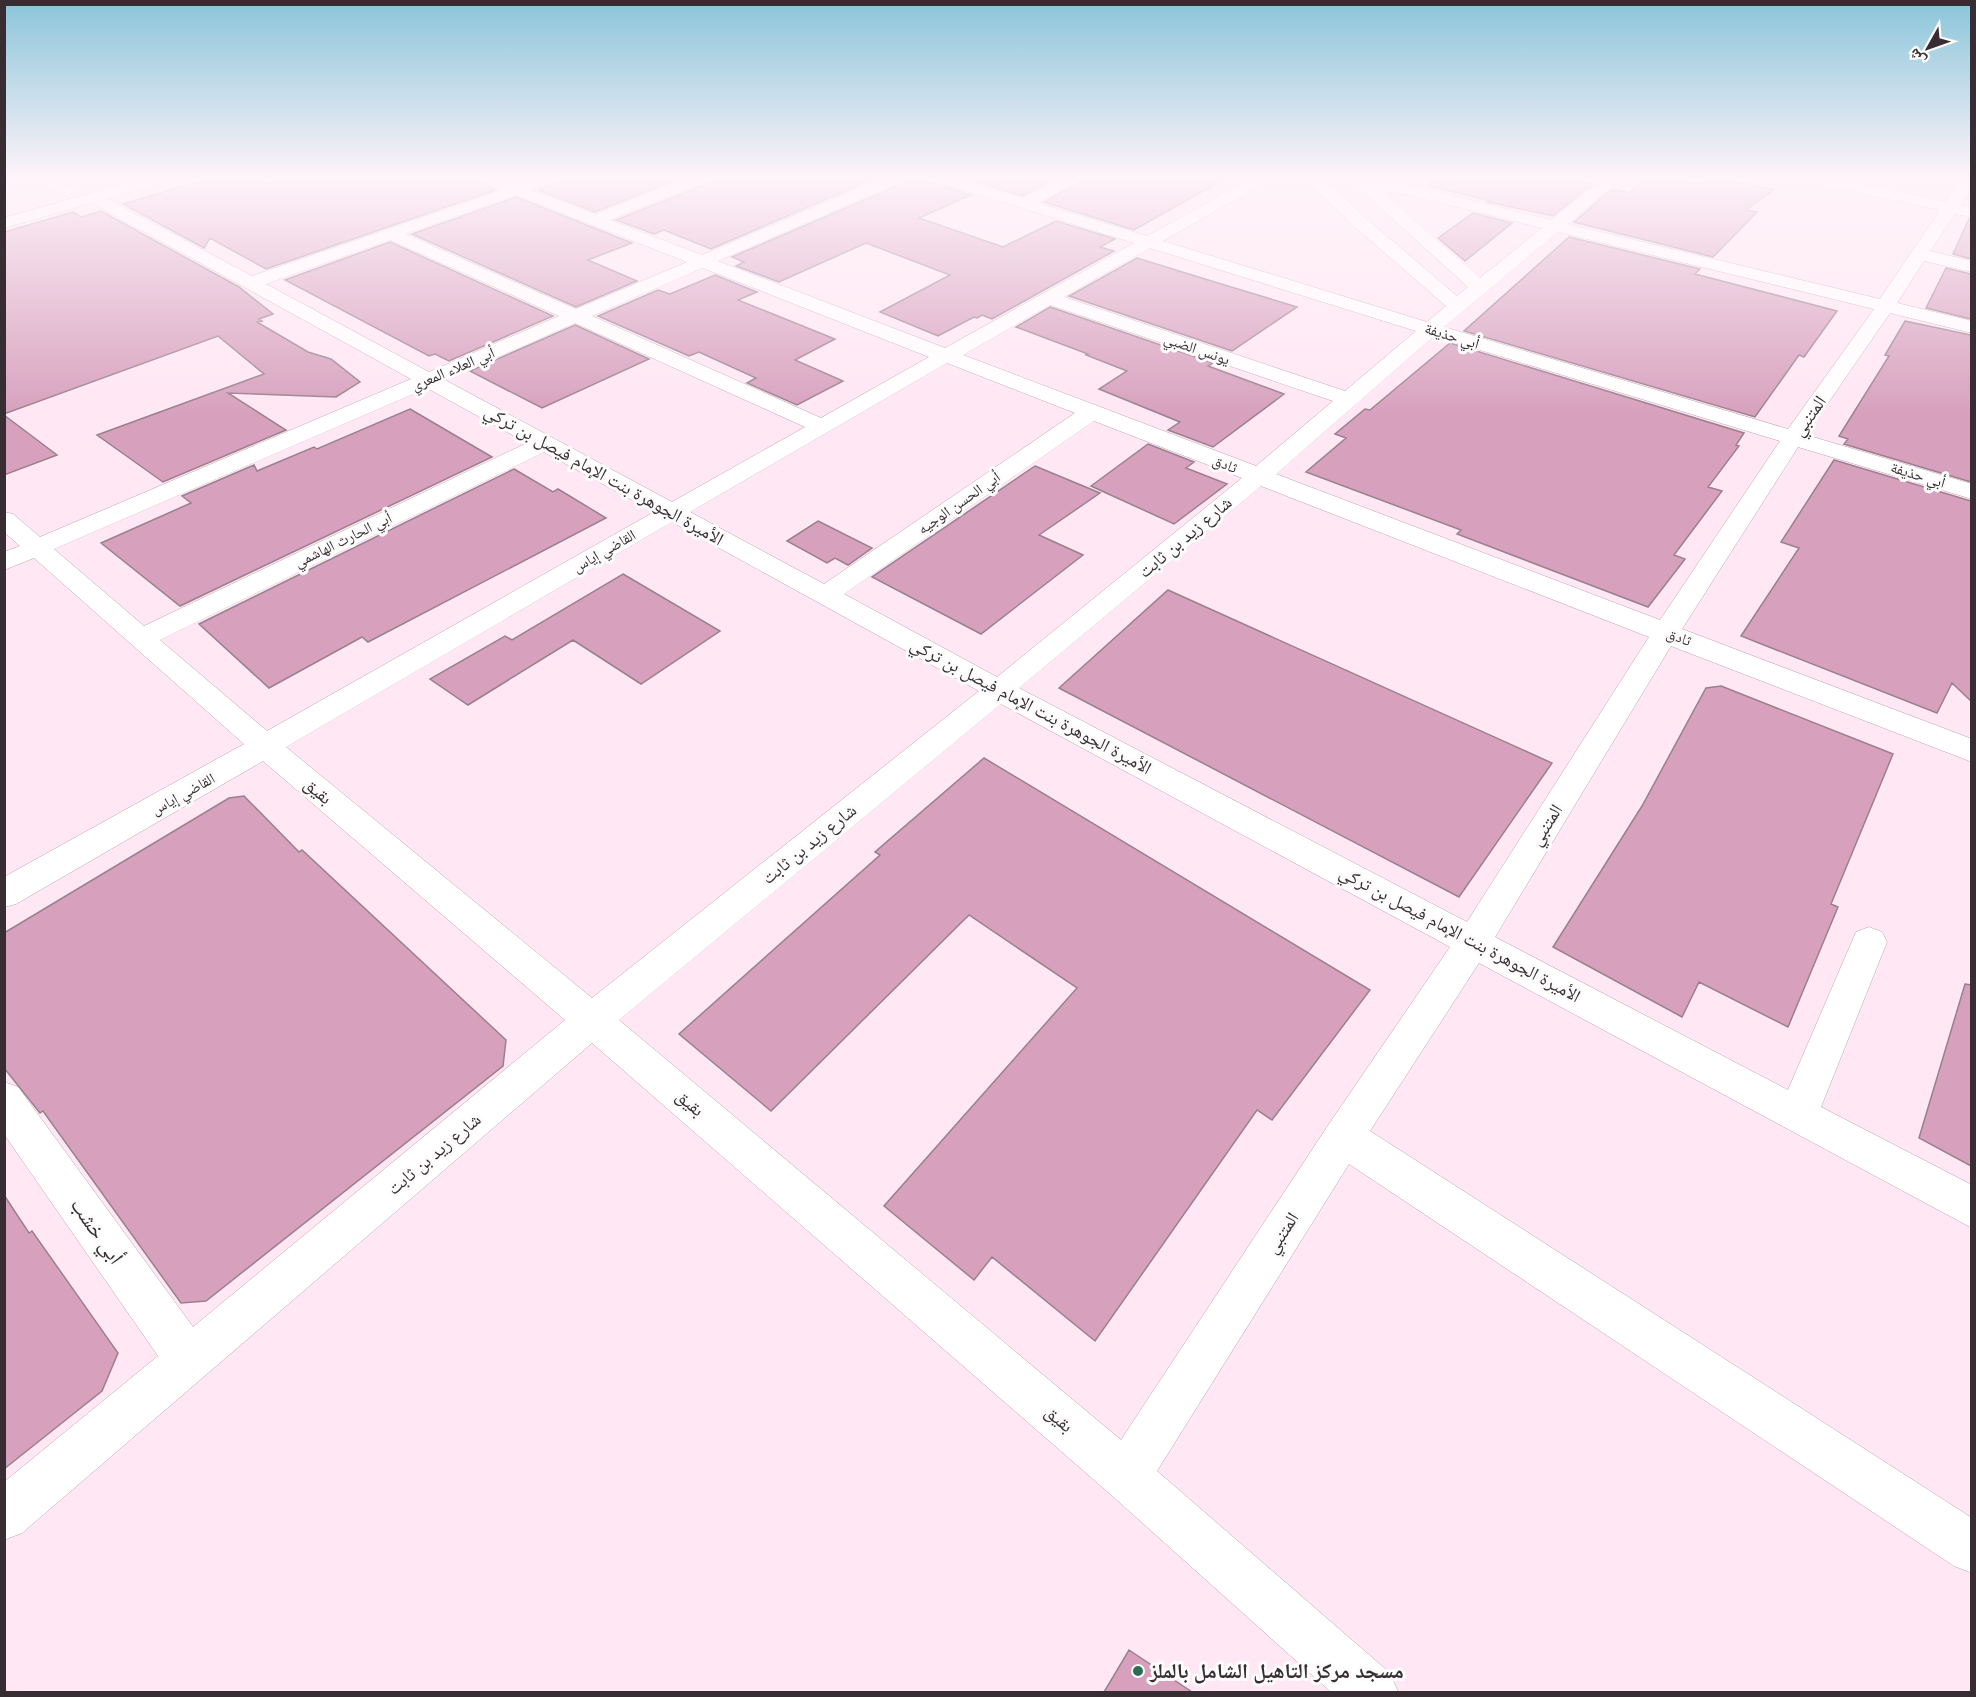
<svg xmlns="http://www.w3.org/2000/svg" width="1976" height="1697" viewBox="0 0 1976 1697" font-family="'Roboto Serif','Noto Naskh Arabic',serif">
  <style>
    .building { fill: #d7a1be; stroke: #9a808e; stroke-width: 1.5 }
    .lines { fill: none; stroke-linecap: round; stroke-linejoin: round }
    .minor-casing { stroke: #bfa4b2; stroke-width: 1 }
    .major-casing { stroke: #bfa4b2; stroke-width: 1 }
    .minor { fill: #fff; fill-rule: evenodd }
    .major { fill: #fff; fill-rule: evenodd }
    .poi-dot { fill: #2e6c57; stroke: #fcfcfc; stroke-width: 2 }
    .labels { text-anchor: middle; stroke-width: 6; stroke-linejoin: round; paint-order: stroke }
    .far-street-label { font-size: 15px; fill: #372d32; stroke: #fcfcfc }
    .street-label { font-size: 18px; fill: #372d32; stroke: #fcfcfc }
    .near-street-label { font-size: 21px; fill: #372d32; stroke: #fcfcfc }
    .near-poi-label { font-size: 21px; font-weight: bold; fill: #372d32; stroke: #fcfcfc; text-anchor: start }
  </style>
  <rect width="100%" height="100%" fill="#ffe7f3"/>
  <!-- building -->
  <path class="building" d="M218,176h37l15,7 22,-7h178l25,14 -229,79 -56,-31 -6,10 -81,-44z
    M566,176h119l-90,36 -57,-22 25,-9z
    M718,176h162l-169,73 -47,-19 -10,4 -38,-14 99,-39z
    M912,176h12l3,5 44,14 -52,23 84,29 53,-26 59,18 -15,8 14,4 -122,68 -10,-4 -5,3 -3,-1 -36,19 -58,-24 70,-37 -84,-32 -87,39 -43,-16 8,-4 -12,-5 177,-76z
    M961,176h100l-39,20z
    M1091,176h139l-96,54 -90,-28z
    M1431,176h128l33,8 -39,32 -65,-14 2,-1 -60,-15z
    M1648,176h20l31,8 6,-8h10l58,14 -27,20 11,2 -44,45 -139,-35 38,-33 17,4z
    M516,197l116,46 -44,17 49,21 -61,26 -164,-73z
    M101,211l138,76 34,27 -14,5 3,2 -5,1 51,30 23,7 29,23 -24,15 -108,-4 58,37 -123,52 -66,-47 167,-61 -46,-38 -214,78v-182l69,-20 8,5z
    M1473,213l39,10 -47,38 -27,-23z
    M1969,219h2v40l-18,-5z
    M1569,237l131,32 -5,5 142,37 -33,46 -5,-2 -44,62 -291,-86z
    M390,242l163,74 -104,45 -14,-7 -6,2 -144,-76z
    M1137,258l81,25 79,24 -65,44 -163,-55z
    M1946,268l25,6v45l-45,-11z
    M715,275l42,17 -19,8 97,39 -40,21 48,21 -46,24 -50,-22 9,-5 -57,-26 -10,4 -91,-40 60,-26 12,4z
    M1050,307l163,56 -5,3 76,28 -71,53 -45,-17 12,-8 -81,-33 28,-18 -41,-16 2,-1 -72,-27z
    M1905,321l66,14v147l-127,-38 4,-5 -9,-3 50,-80 -4,-1z
    M575,325l74,34 -107,49 -72,-37z
    M1450,343l294,90 -8,12 3,1 -31,41 14,4 -48,64 11,4 -37,48 -191,-73 4,-4 -155,-58 40,-34 -11,-4 30,-25 5,1z
    M410,409l82,48 -312,149 -79,-63 90,-40 -9,-7 72,-31 3,6 57,-24 3,2z
    M4,415l53,40 -53,20z
    M1148,444l46,18 -8,6 41,16 -53,40 -83,-38z
    M1834,460l137,41v200l-19,-18 -15,30 -196,-77 58,-88 -18,-6z
    M1035,466l65,27 -61,42 44,20 -102,79 -109,-57z
    M514,469l39,23 5,-3 48,29 -238,124 -6,-5 -93,51 -70,-64z
    M818,521l54,27 -24,17 -13,-7 -8,5 -40,-22z
    M623,574l97,57 -79,53 -68,-44 -105,65 -38,-26 75,-43 7,4z
    M1168,590l384,173 -93,134 -400,-209z
    M1721,686l172,68 -62,150 7,3 -50,120 -89,-45 -17,35 -129,-70 89,-141 64,-118z
    M984,758l386,232 -98,130 -15,-10 -162,231 -103,-84 -18,23 -90,-74 193,-218 -108,-73 -198,196 -92,-77 201,-179 -5,-3z
    M244,796l55,56 3,-2 204,190 -3,26 -297,235 -25,2 -138,-192 -3,2 -36,-45v-135l225,-135z
    M1965,984l6,1v181l-52,-28z
    M4,1195l25,38 3,-2 86,122 -16,38 -98,78z
    M1129,1650l63,42h-88z"/>
  <g class="lines">
    <defs>
      <path id="minor" d="M31,176h21l23,15 -8,5z
        M472,176h24l20,8 23,-8h25l-2,3 -31,11 64,24 97,-38h24l-2,3 -104,41 92,35 185,-79h23l-2,3 -190,82 227,87 189,-105 -206,-64 -2,-3h26l70,22 45,-22h22l-51,27 109,33 109,-60h21l-114,65 264,81 19,-16 -97,-84 -45,-46h18l39,38 96,82 11,-9 -114,-103 -2,-3 2,-3 7,-2 8,5 35,3 148,36 54,-44h18l-56,48 312,75 60,-89 -137,-29 -8,-5h32l119,26 17,-26h9v11l-12,18 12,2v10l-17,-3 -25,37 42,10v11l-48,-11 -27,42 75,18v12l-82,-20 -84,122 166,49v15l-174,-52 -116,182 290,110v23l-301,-116 -176,291 293,153 68,-158 13,-5 13,5 5,10 -66,165 151,78v43l-493,-265 -109,168 602,387v55l-18,-7 -605,-402 -192,307 233,202 8,19h-67l-222,-199 -517,-450 -570,490 -18,7v-58l154,-126 -154,-222v-52l14,5 175,240 372,-307 -302,-259 -247,143 -12,3v-30l240,-133 -210,-186 -30,12v-18l16,-6 -16,-14v-20l9,2 27,23 371,-158 -323,-178 -2,-3 2,-3h12l152,81 249,-86zM1381,191l23,3 138,34 -62,50zM516,195l171,67 -111,47 -170,-75zM1558,232l316,77 -86,120 -344,-102zM390,240l169,76 -130,56 -163,-88zM1150,248l266,83 -71,60 -281,-94zM703,268l226,89 -108,61 -229,-102zM1050,305l283,96 -77,65 -293,-111zM575,323l230,104 -133,75 -227,-122zM1434,336l346,105 -120,179 -384,-146zM947,363l128,50 -251,171 -134,-72zM427,388l100,55 -383,183 -90,-77zM1094,421l148,57 -245,199 -153,-83zM544,452l110,60 -387,219 -107,-91zM1261,486l388,151 -182,285 -448,-234zM672,522l307,169 -387,307 -306,-251zM1001,704l449,243 -121,177 -208,316 -502,-420z"/>
      <path id="major" d="M151,176h27l-2,3 -172,49v-10z"/>
    </defs>
    <!-- minor casing -->
    <use href="#minor" class="minor-casing"/>
    <!-- major casing -->
    <use href="#major" class="major-casing"/>
    <!-- minor -->
    <use href="#minor" class="minor"/>
    <!-- major -->
    <use href="#major" class="major"/>
  </g>
  <!-- sky -->
  <linearGradient id="sky" x2="0" y2="1"><stop stop-color="#8ac5da"/><stop offset="0.43" stop-color="#fff4fa"/><stop offset="1" stop-color="#fff4fa" stop-opacity="0"/></linearGradient>
  <rect width="1976" height="414" fill="url(#sky)"/>
  <!-- markers -->
  <circle class="poi-dot" cx="1138" cy="1671" r="6"/>
  <g class="labels">
    <!-- far-street labels -->
    <g class="far-street-label">
      <text transform="translate(1452 336) rotate(17)" y="5">أبي حذيفة</text>
      <text transform="translate(1197 349) rotate(19)" y="5">يونس الضبي</text>
      <text transform="translate(453 369) rotate(-23)" y="5">أبي العلاء المعري</text>
      <text transform="translate(1225 464) rotate(22)" y="5">ثادق</text>
      <text transform="translate(1918 475) rotate(17)" y="5">أبي حذيفة</text>
      <text transform="translate(959 503) rotate(-35)" y="5">أبي الحسن الوجيه</text>
      <text transform="translate(343 540) rotate(-26)" y="5">أبي الحارث الهاشمي</text>
      <text transform="translate(604 551) rotate(-30)" y="5">القاضي إياس</text>
      <text transform="translate(1679 637) rotate(21)" y="5">ثادق</text>
      <text transform="translate(183 794) rotate(-29)" y="5">القاضي إياس</text>
    </g>
    <!-- street labels -->
    <g class="street-label">
      <text transform="translate(1809 416) rotate(-55)" y="6">المتنبي</text>
      <text transform="translate(604 475) rotate(29)" y="6">الأميرة الجوهرة بنت الإمام فيصل بن تركي</text>
      <text transform="translate(1185 537) rotate(-40)" y="6">شارع زيد بن ثابت</text>
      <text transform="translate(1031 706) rotate(28)" y="6">الأميرة الجوهرة بنت الإمام فيصل بن تركي</text>
      <text transform="translate(318 791) rotate(40)" y="6">بقيق</text>
      <text transform="translate(1546 825) rotate(-58)" y="6">المتنبي</text>
      <text transform="translate(809 844) rotate(-39)" y="6">شارع زيد بن ثابت</text>
      <text transform="translate(1460 934) rotate(28)" y="6">الأميرة الجوهرة بنت الإمام فيصل بن تركي</text>
      <text transform="translate(690 1103) rotate(41)" y="6">بقيق</text>
      <text transform="translate(434 1154) rotate(-40)" y="6">شارع زيد بن ثابت</text>
      <text transform="translate(1282 1233) rotate(-57)" y="6">المتنبي</text>
      <text transform="translate(1059 1419) rotate(41)" y="6">بقيق</text>
    </g>
    <!-- near-street labels -->
    <g class="near-street-label">
      <text transform="translate(97 1231) rotate(55)" y="7">أبي خشب</text>
    </g>
    <!-- near-poi labels -->
    <g class="near-poi-label">
      <text x="1150" y="1678">مسجد مركز التاهيل الشامل بالملز</text>
    </g>
  </g>
  <!-- border -->
  <rect width="1976" height="1697" fill="none" stroke="#372d32" stroke-width="12"/>
  <!-- north arrow -->
  <g transform="translate(1928 48) rotate(230)" stroke="#fcfcfc" stroke-width="4.5" paint-order="stroke">
  <path d="M0-4.5L10 22L0 15L-10 22Z" fill="#372d32"/>
  <text y="-9" font-size="16" font-weight="bold" text-anchor="middle" fill="#372d32">ش</text>
  </g>
</svg>
